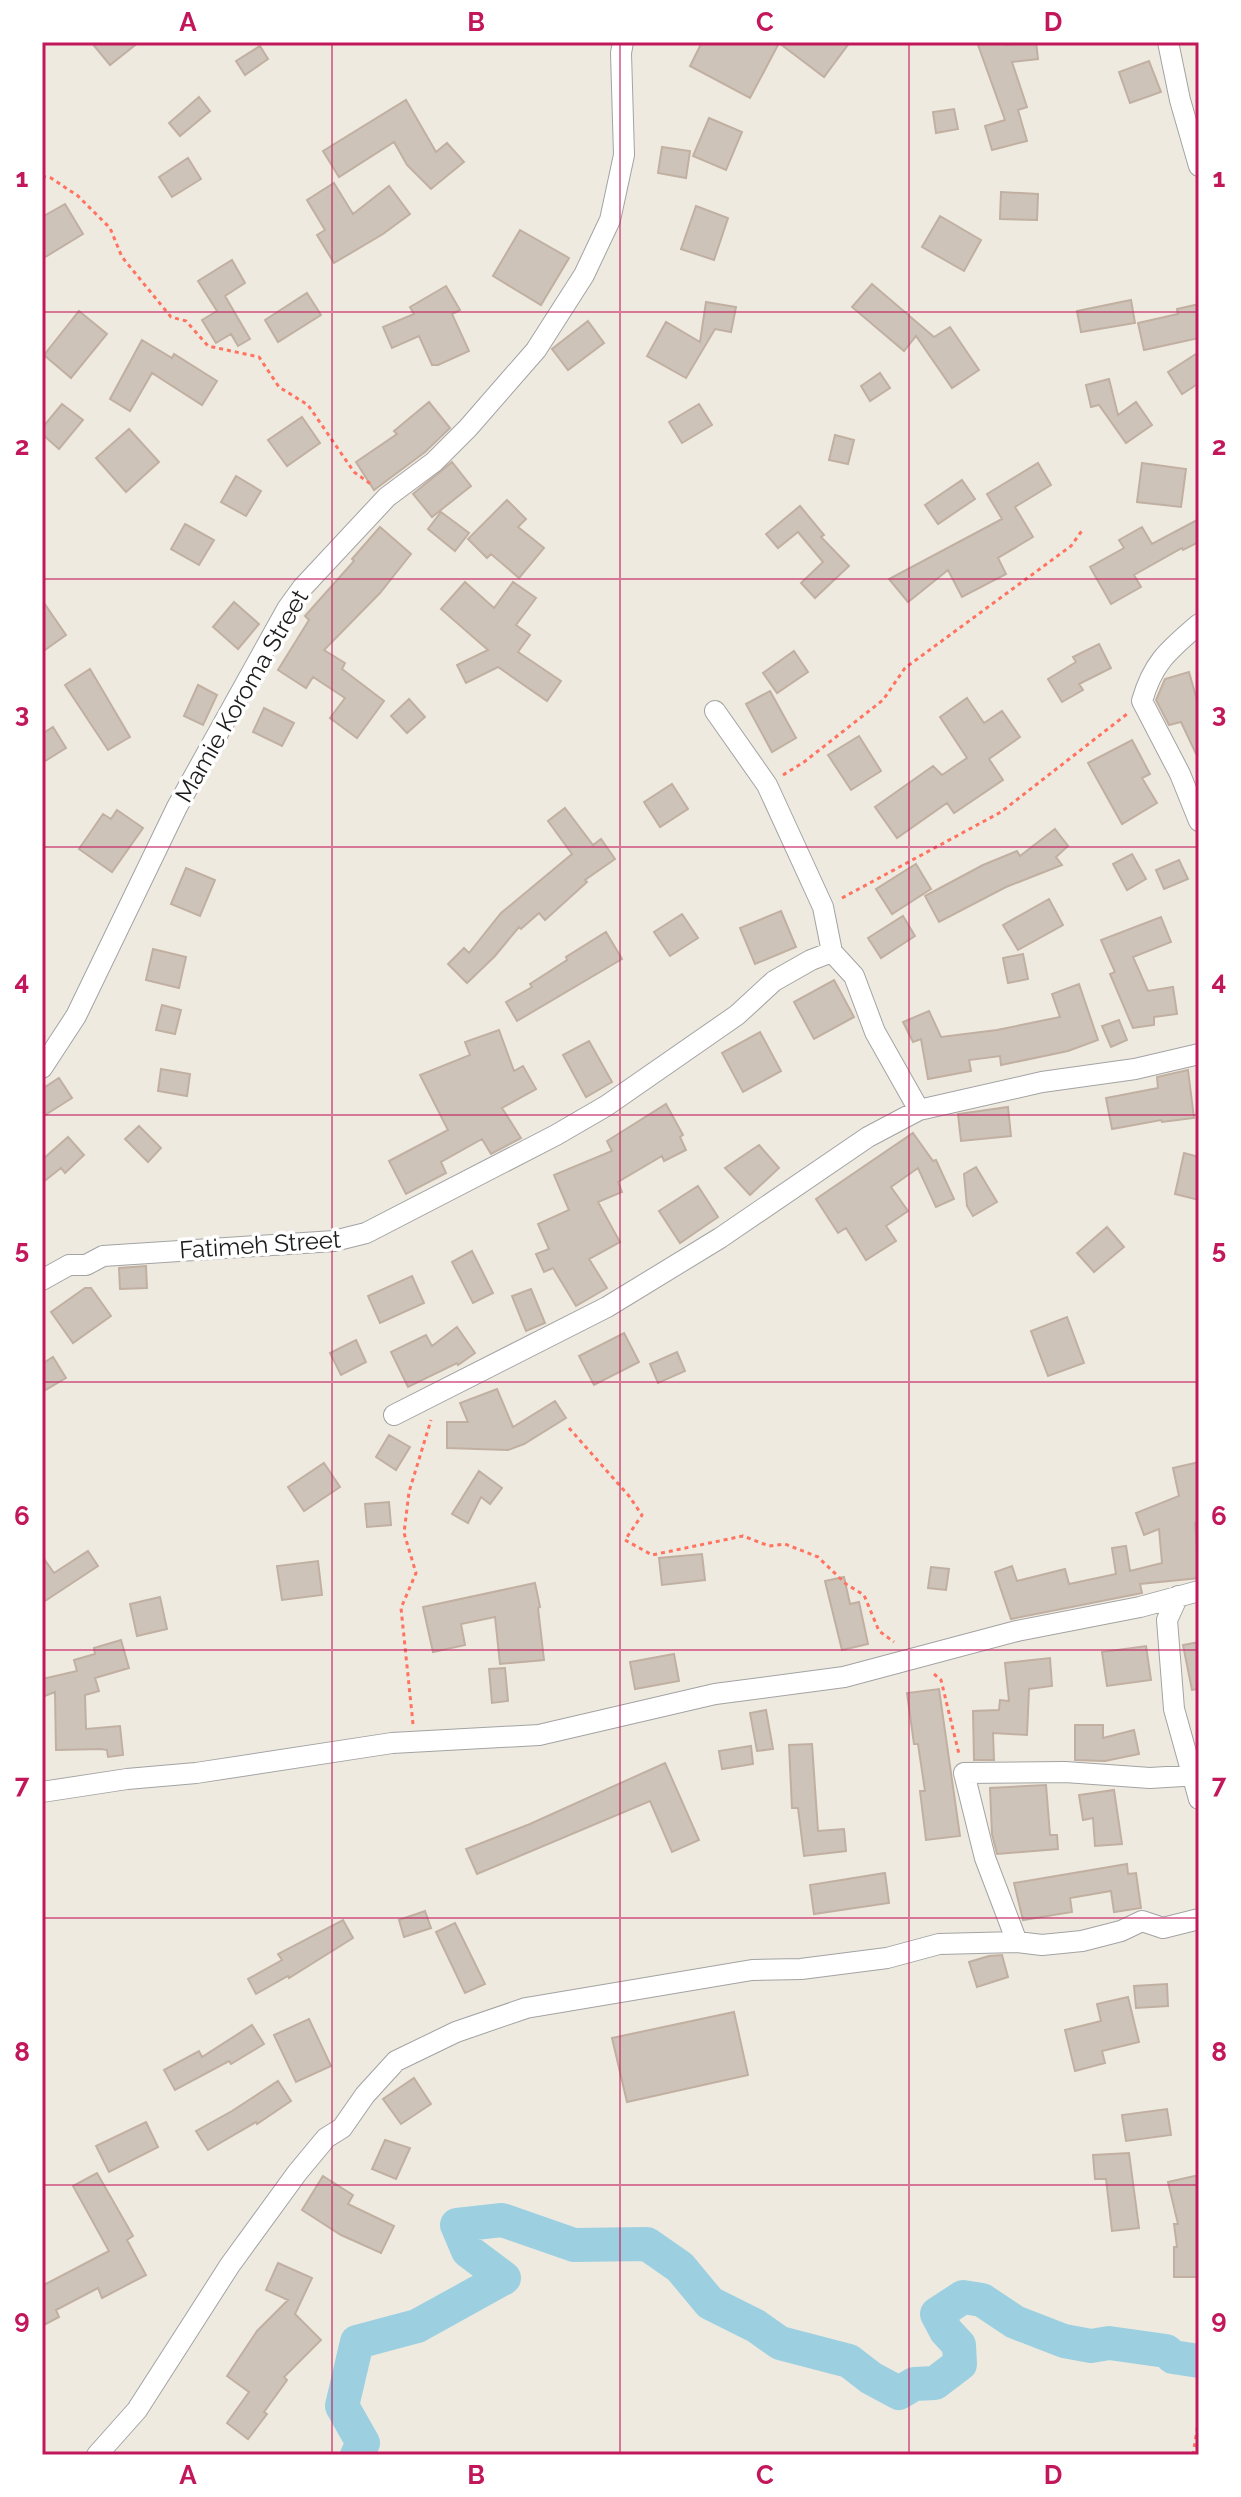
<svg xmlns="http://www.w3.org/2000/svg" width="1241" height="2497" viewBox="0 0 1241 2497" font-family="Raleway,sans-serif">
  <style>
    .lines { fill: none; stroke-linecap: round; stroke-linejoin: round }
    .river { stroke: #9cd0e1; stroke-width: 34 }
    .building { fill: #cec3b9; stroke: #c1b0a1; stroke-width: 2 }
    .street-casing { stroke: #a3a3a3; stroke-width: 22 }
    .path { stroke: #ff7360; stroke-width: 3; stroke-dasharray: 4 4; stroke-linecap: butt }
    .street { stroke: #fff; stroke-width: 20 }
    .grid { fill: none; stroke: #c2185b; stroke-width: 2; stroke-opacity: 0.55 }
    .labels { text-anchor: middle; stroke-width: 7; stroke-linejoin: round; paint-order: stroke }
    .street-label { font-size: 24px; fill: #1c1c1c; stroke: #fff }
    .neatline { fill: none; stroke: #c2185b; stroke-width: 3 }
    .grid-label { font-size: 26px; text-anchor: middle; font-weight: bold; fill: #c2185b }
  </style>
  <rect width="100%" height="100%" fill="#eeeae0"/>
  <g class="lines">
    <!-- river -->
    <path class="river" d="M357,2455l6,-12 -21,-37 15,-64 60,-16 87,-48 -36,-27 -11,-26 45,-5 72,25 73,-1 33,23 30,36 46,23 24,17 69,18 22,17 28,15 15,-9 21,-1 25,-19 -1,-19 -13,-14 -9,-17 26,-17 19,3 33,22 49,19 27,5 18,-3 57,8 7,6 26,4"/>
  </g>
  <!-- building -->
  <path class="building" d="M91,42h48l-29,23z
    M702,42h148l-26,35 -45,-34 -29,55 -60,-32z
    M988,42h16l2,3 30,-3 2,17 -26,3 15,45 -9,3 9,31 -35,9 -7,-24 20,-6 -27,-75z
    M260,46l8,13 -23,16 -9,-14z
    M1149,61l12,31 -31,11 -11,-31z
    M199,97l11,14 -30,25 -11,-13z
    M406,100l30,52 11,-9 17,19 -33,27 -24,-24 -13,-23 -55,35 -16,-26z
    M954,109l4,20 -22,4 -3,-21z
    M709,118l33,14 -16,38 -33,-14z
    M662,147l28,4 -4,27 -28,-5z
    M188,158l13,21 -29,18 -13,-20z
    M334,183l19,31 36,-28 21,28 -27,20 -49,29 -17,-28 8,-5 -18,-30z
    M1001,192l37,2 -1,26 -37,-1z
    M65,204l18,30 -41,25v-42z
    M696,206l32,12 -14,42 -33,-11z
    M940,216l41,24 -17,31 -42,-24z
    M520,230l49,28 -28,47 -48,-29z
    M232,260l13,23 -20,13 25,43 -12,7 -7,-12 -15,9 -14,-23 15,-9 -19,-30z
    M872,284l62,53 16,-10 29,43 -27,18 -36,-52 -12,15 -52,-44z
    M446,286l14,24 -8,4 17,37 -31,14h-6l-13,-29 -27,12 -9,-21 31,-13 -4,-7z
    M307,293l14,22 -43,27 -13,-22z
    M1131,300l4,23 -54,9 -4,-21z
    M706,302l30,5 -5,25 -16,-3 -29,49 -39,-22 19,-34 34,20z
    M1199,304v34l-55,12 -6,-27 40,-9 -1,-5z
    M79,311l28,23 -36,44 -27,-23z
    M588,321l16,22 -36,27 -16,-21z
    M142,340l30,18 2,-4 43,27 -15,24 -50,-32 -22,38 -20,-12z
    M1199,352v31l-17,11 -14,-22z
    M880,373l10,15 -20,13 -9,-15z
    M1109,379l9,36 18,-13 16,23 -26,18 -27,-38 -8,2 -5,-22z
    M429,402l21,26 -25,24 -51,38 -18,-28 41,-28 -3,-3z
    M62,404l21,16 -24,29 -17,-15v-6z
    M699,404l13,21 -30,18 -13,-21z
    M302,417l18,26 -33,23 -19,-26z
    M129,429l30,33 -33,30 -30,-34z
    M835,435l19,5 -6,24 -19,-4z
    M452,462l19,24 -39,31 -19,-23z
    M1038,463l13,22 -36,22 18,30 -35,21 8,16 -44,23 -14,-27 -40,32 -19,-23 113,-60 -15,-25z
    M1142,463l44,6 -5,38 -44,-5z
    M236,476l25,15 -15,25 -25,-14z
    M962,480l13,19 -37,25 -13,-19z
    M507,500l19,19 -8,8 26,21 -25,30 -28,-24 -4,4 -19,-19z
    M800,506l24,29 -3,2 28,29 -34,32 -14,-15 22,-21 -25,-30 -20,16 -12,-14z
    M441,512l28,21 -14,18 -27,-22z
    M1199,519v23l-16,8 -1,-2 -48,27 7,12 -30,17 -21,-37 34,-19 -5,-8 23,-13 10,17z
    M185,524l29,16 -15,25 -28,-16z
    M380,527l31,27 -31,39 -56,57 21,13 -3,6 42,32 -27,37 -27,-20 15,-20 -32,-21 -7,11 -28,-18 31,-50 -4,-4 49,-55 -2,-2z
    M465,582l29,26 19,-26 23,16 -20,27 14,10 -12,17 43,29 -14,20 -49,-34 -32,16 -9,-18 31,-15 -47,-41z
    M42,600l24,35 -24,17z
    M234,602l25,22 -21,25 -25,-22z
    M1099,644l12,24 -32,16 4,6 -21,12 -14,-23 28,-17 -3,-5z
    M794,651l14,21 -31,21 -14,-20z
    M90,669l40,68 -22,13 -43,-65z
    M1189,672l10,35v53l-18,-38 -12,3 -13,-25 9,-21z
    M198,685l19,10 -14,30 -19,-9z
    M770,691l26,47 -24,14 -26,-48z
    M967,698l17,25 18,-12 18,26 -31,22 14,21 -49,33 -7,-10 -50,35 -22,-31 58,-41 9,9 25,-17 -27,-41z
    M409,699l16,18 -18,16 -16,-17z
    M264,708l30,15 -12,23 -29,-14z
    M53,727l13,21 -24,15v-29z
    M859,736l22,35 -30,19 -23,-35z
    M1132,740l18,34 -8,4 15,25 -35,21 -34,-61z
    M672,784l16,25 -28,18 -16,-25z
    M565,808l28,37 8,-6 14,20 -30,21 2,2 -42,38 -6,-7 -18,16 -2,-2 -24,29 -28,27 -19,-19 16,-16 5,5 32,-40 71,-59 -24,-33z
    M117,810l26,18 -31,44 -33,-23 24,-35 8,5z
    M1055,829l13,17 -12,11 6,8 -56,22 -67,35 -14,-26 58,-31 34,-14 3,5z
    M1132,854l14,25 -19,11 -14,-26z
    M1179,860l9,19 -24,10 -8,-19z
    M916,864l15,25 -39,25 -16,-25z
    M186,868l29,12 -15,36 -29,-12z
    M1049,899l14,26 -45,25 -15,-25z
    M781,911l15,36 -41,17 -15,-36z
    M682,914l16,24 -28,18 -16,-24z
    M903,916l12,20 -34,22 -13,-20z
    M1161,917l10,25 -38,15 15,34 25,-4 4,27 -23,3v8l-21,3 -23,-54 5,-2 -14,-32z
    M606,932l16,27 -105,62 -11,-19 26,-15 -2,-3 37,-24 -1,-3z
    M153,949l33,8 -7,31 -33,-8z
    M1023,954l5,25 -20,4 -5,-25z
    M834,980l20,37 -40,22 -20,-37z
    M1079,984l19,56 -30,11 -67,14 -1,-9 -31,4 2,11 -43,8 -7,-40 -8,3 -10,-20 26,-11 12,26 56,-7 63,-13 -8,-23z
    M162,1005l19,5 -6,24 -19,-4z
    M1119,1020l8,20 -16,7 -9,-21z
    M499,1030l15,41 9,-5 13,23 -34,19 19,30 -30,16 -9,-15 -41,23 5,11 -40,21 -17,-33 59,-31 -28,-55 50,-20 -5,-13z
    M760,1032l21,39 -38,21 -21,-39z
    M589,1041l23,41 -26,15 -23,-42z
    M161,1069l29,5 -3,22 -29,-5z
    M1188,1070l6,48 -32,4 -1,-2 -49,9 -6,-31 52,-10 -1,-11z
    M59,1078l13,20 -30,19v-28z
    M666,1104l17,31 -3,2 6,13 -22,11 -2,-5 -44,26 4,10 -24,10 22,40 -31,17 18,29 -31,18 -23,-38 -9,4 -8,-18 13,-5 -11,-25 31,-14 -15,-35 58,-24 -5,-10z
    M1008,1107l3,29 -50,5 -3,-27z
    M139,1126l22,22 -13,14 -23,-23z
    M913,1133l20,28 3,-1 18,39 -18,8 -18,-39 -27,19 17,24 -22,15 10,15 -30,19 -20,-32 -8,5 -22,-34z
    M68,1137l16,18 -19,18 -4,-5 -19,15v-23z
    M759,1145l20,23 -29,27 -25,-27z
    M1184,1153l15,4v43l-24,-6z
    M976,1167l21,35 -24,14 -6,-10 -3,-32z
    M698,1186l20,31 -38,26 -21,-32z
    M1107,1227l17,20 -30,25 -17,-19z
    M472,1251l21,42 -20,10 -21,-41z
    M146,1266l1,22 -27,1 -1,-21z
    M412,1276l12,27 -44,20 -12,-27z
    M85,1288h6l20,28 -38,27 -22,-31z
    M531,1289l14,34 -19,8 -14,-35z
    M1067,1317l17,46 -36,13 -17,-45z
    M457,1327l18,26 -17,12 -1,-2 -49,24 -17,-35 35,-17 6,11z
    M624,1333l15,29 -45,23 -15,-29z
    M356,1340l10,22 -25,13 -11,-22z
    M677,1352l8,19 -27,12 -8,-19z
    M53,1357l13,21 -24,14v-28z
    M497,1389l16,38 42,-26 11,17 -42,26 -16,6 -61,-2v-26h21l-8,-19z
    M389,1435l21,12 -14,23 -20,-13z
    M1199,1462v60l-4,1 4,55 -59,6 2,9 -5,1 -126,25 -16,-47 17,-6 5,15 48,-12 4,15 47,-10 -4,-26 14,-2 4,25 32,-8 -3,-34 -15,6 -8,-22 43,-17 -6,-28z
    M324,1463l16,24 -36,24 -16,-24z
    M479,1471l23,17 -12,16 -9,-7 -13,26 -16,-9z
    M389,1502l2,23 -24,2 -2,-23z
    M88,1551l10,15 -56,37v-47l12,17z
    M702,1554l3,26 -43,5 -3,-27z
    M318,1561l4,34 -40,5 -5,-34z
    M931,1567l18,2 -3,21 -18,-2z
    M844,1577l6,27 9,-2 9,42 -26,6 -17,-69z
    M535,1583l5,24 -2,1 6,52 -44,4 -5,-47 -34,7 4,21 -32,7 -10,-45z
    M160,1597l7,32 -30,7 -7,-32z
    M121,1640l8,28 -34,10 4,13 -14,4 1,34 34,-3 3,29 -15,2 -1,-7 -6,-1 -45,1 -1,-58 -13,5v-18l35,-8 -3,-11 21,-6 -1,-6z
    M1199,1642v47l-7,1 -9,-45z
    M1146,1646l5,34 -44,6 -5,-34z
    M674,1654l5,27 -44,8 -5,-27z
    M1050,1658l2,28 -23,3 -2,46 -34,-2 1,27h-20l-1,-49 26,-1 1,-10 9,1 -4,-38z
    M505,1668l3,33 -16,2 -3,-34z
    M939,1689l21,147 -34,4 -6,-49h5l-7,-47h-4l-7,-51z
    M766,1710l7,39 -16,2 -7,-38z
    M1075,1725h28v13l31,-8 5,24 -34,7 -30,-1z
    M812,1744l6,87 26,-2 2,22 -42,5 -6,-48h-6l-3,-63z
    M751,1746l2,18 -31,5 -3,-18z
    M665,1763l34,77 -27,12 -22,-51 -173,73 -11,-25 64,-25z
    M1046,1785l4,50h7l1,14 -61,5 -5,-20 -2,-46z
    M1114,1790l8,54 -27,2 -2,-28 -10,2 -4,-25z
    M1127,1864l1,10 8,-1 5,35 -27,4 -3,-21 -41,7 2,14 -49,8 -9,-37z
    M885,1873l4,30 -75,11 -4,-29z
    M425,1911l6,17 -27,9 -5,-17z
    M343,1920l10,18 -64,40 -1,-2 -32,18 -8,-15 34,-19 -4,-6z
    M455,1923l30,61 -20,9 -29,-61z
    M1002,1955l6,22 -31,10 -8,-25 20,-6z
    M1167,1984l1,22 -32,2 -2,-22z
    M1128,1997l11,45 -37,9 3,12 -30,8 -10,-41 36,-9 -4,-17z
    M734,2012l14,63 -121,27 -15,-64z
    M309,2019l22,47 -35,16 -22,-47z
    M252,2025l12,19 -33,20 -2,-3 -54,29 -11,-20 35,-19 3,6z
    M414,2078l17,26 -30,20 -18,-25z
    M278,2081l13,20 -34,23 -1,-2 -48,28 -12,-19 36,-20z
    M1167,2109l4,26 -45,6 -4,-26z
    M146,2122l12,25 -49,25 -13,-26z
    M385,2140l25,8 -14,31 -24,-10z
    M1129,2153l10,75 -27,3 -6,-52h-11l-2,-24z
    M97,2173l36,63 -6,4 19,35 -44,23 -4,-10 -42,22 3,7 -17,9v-44l2,3 65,-34 -36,-65z
    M1199,2175v102h-25v-30h3l-3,-23h4l-10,-42z
    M323,2176l30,19 -5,9 46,22 -13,27 -40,-18 -39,-25z
    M278,2263l34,15 -17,36 26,26 -37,37 3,3 -23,32 3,2 -19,25 -21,-16 22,-31 -22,-16 30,-45 31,-31 -22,-10z"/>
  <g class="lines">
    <defs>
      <path id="street" d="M1168,42l12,58 19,66
        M1199,624c-30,26 -46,38 -57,77l38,73 19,47
        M715,711l52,74 56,122 9,45 22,24 21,56 44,78
        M42,1068l34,-52 101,-209 110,-198 16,-22 84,-90 47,-35 34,-34 68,-78 48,-75 26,-55 14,-65 -3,-102 2,-11
        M42,1280l27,-15h17l17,-9 231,-15 32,-8 190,-98 50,-29 131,-91 37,-34 37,-21 21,-8
        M394,1415l213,-108 113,-69 148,-101 51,-27 123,-28 93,-13 64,-15
        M1178,1596l-11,24 7,89 25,90
        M42,1792l85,-13 69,-6 196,-30 147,-8 176,-41 129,-17 173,-46 123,-24 59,-16
        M1017,1942l-32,-84 -21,-85 101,-1 85,6 49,-3
        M97,2455l40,-45 93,-145 67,-92 29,-35 16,-10 23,-33 31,-34 60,-29 70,-24 226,-38 49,-1 86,-11 52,-14 78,-2 25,3 40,-4 39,-10 21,-10 21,7 36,-9"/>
    </defs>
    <!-- street casing -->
    <use href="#street" class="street-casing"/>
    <!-- path -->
    <path class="path" d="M42,176l9,2 27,18 32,32 12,29 49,60 15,4 22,25 51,11 20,30 29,18 46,67 18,13
      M783,775l21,-13 79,-62 22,-32 166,-122 12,-17
      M842,898l159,-86 126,-98
      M569,1428l60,68 13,19 -17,25 27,15 91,-19 26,10 16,-2 33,13 28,27 18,11 15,36 15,11
      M934,1674l7,6 18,74
      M413,1724l-12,-116 15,-35 -12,-40 5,-41 22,-72
      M1193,2455l6,-38"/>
    <!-- street -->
    <use href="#street" class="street"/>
  </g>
  <!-- grid -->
  <path class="grid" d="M332,42v2413M620,42v2413M909,42v2413M42,312h1157M42,579h1157M42,847h1157M42,1115h1157M42,1382h1157M42,1650h1157M42,1918h1157M42,2185h1157"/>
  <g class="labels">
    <!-- street labels -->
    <g class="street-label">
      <text transform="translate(242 696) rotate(-60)" y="8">Mamie Koroma Street</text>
      <text transform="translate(260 1245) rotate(-4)" y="8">Fatimeh Street</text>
    </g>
  </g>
  <!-- border -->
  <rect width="1241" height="2497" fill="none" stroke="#ffffff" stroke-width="88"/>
  <rect x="44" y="44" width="1153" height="2409" class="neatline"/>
  <g class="grid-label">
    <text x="188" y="31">A</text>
    <text x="476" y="31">B</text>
    <text x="765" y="31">C</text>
    <text x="1053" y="31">D</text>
    <text x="22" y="187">1</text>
    <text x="1219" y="187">1</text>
    <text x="22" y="455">2</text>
    <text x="1219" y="455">2</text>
    <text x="22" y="722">3</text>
    <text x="1219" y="722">3</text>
    <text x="22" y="990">4</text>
    <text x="1219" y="990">4</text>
    <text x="22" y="1258">5</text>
    <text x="1219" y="1258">5</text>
    <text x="22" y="1525">6</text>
    <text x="1219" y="1525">6</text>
    <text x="22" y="1793">7</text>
    <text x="1219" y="1793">7</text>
    <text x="22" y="2061">8</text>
    <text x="1219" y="2061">8</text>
    <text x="22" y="2328">9</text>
    <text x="1219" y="2328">9</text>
    <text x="188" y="2484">A</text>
    <text x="476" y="2484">B</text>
    <text x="765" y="2484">C</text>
    <text x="1053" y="2484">D</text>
  </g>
</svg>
